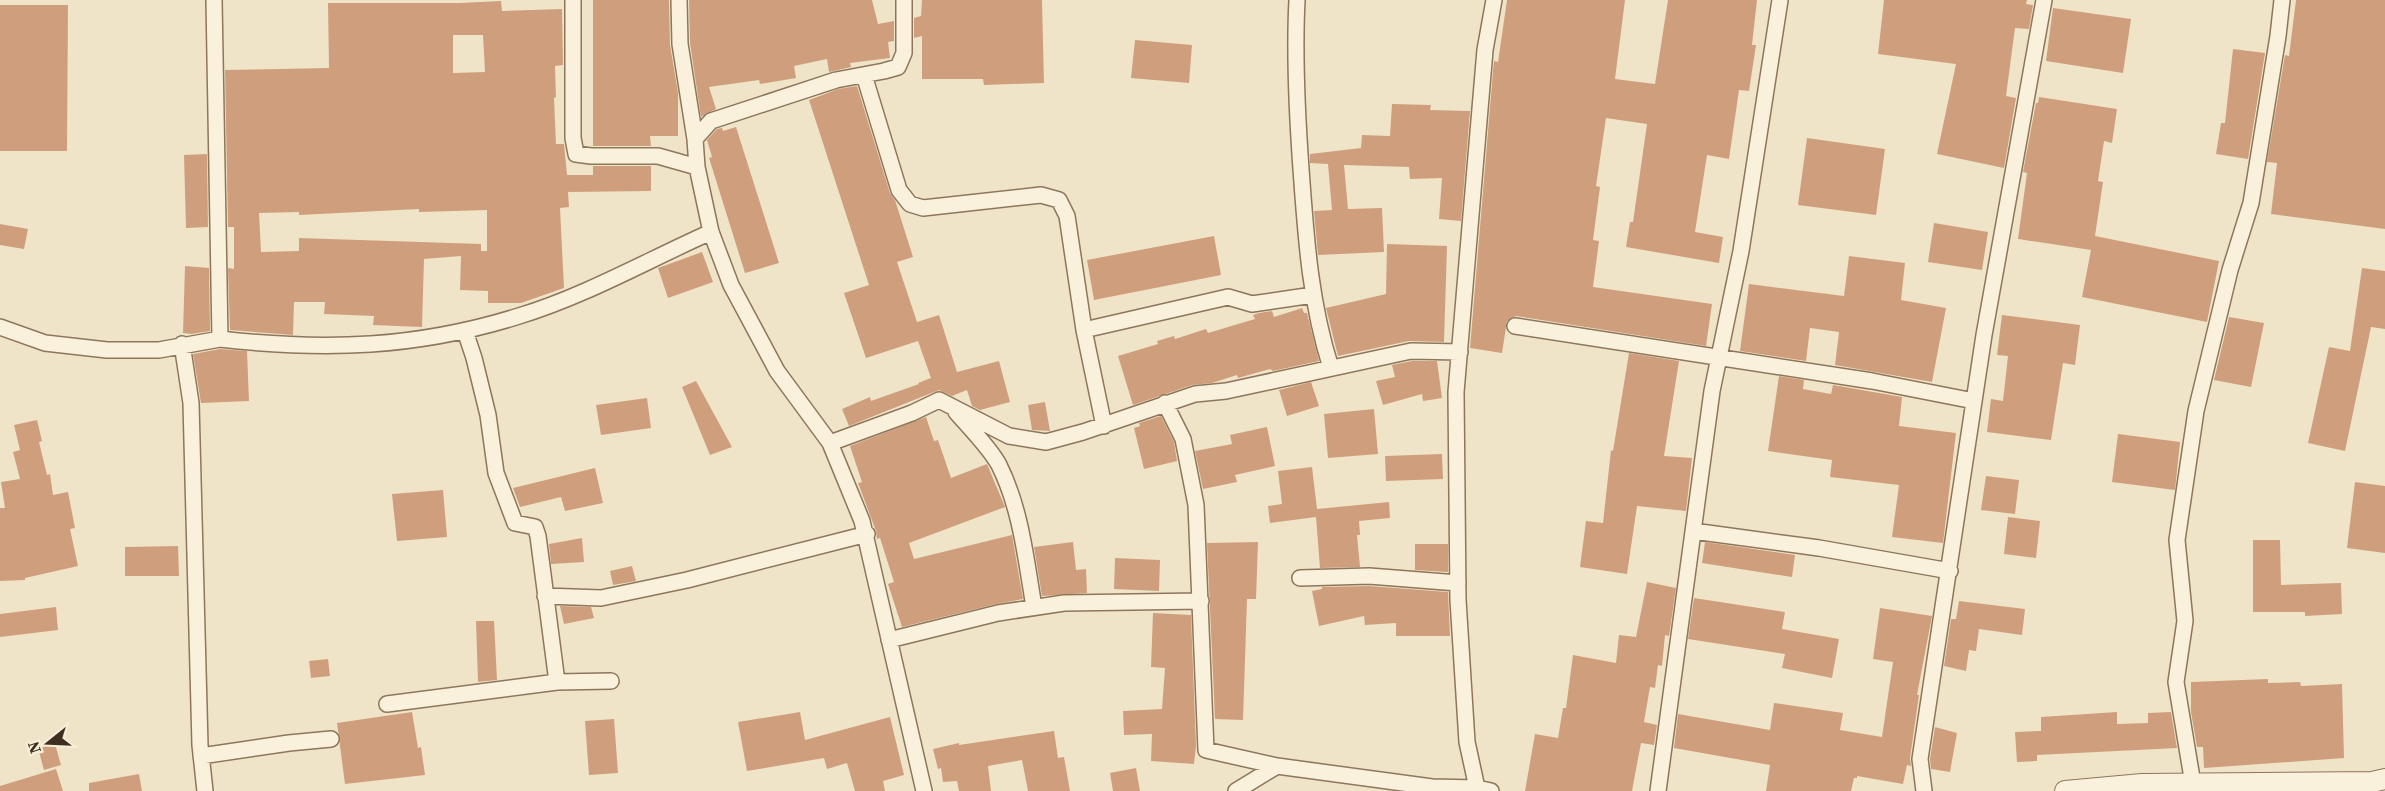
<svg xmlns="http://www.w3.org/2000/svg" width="2385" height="791" viewBox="0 0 2385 791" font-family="'Source Serif 4',serif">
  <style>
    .building { fill: #cf9f7d; fill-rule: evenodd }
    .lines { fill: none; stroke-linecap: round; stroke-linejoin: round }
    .minor-casing { stroke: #8d765c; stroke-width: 18 }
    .tertiary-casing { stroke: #8d765c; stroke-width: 22 }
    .minor { stroke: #faf1dc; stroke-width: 15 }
    .tertiary { stroke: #faf1dc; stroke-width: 20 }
  </style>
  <rect width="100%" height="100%" fill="#f0e4c8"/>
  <!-- building -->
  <path class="building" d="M593,0h76l1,45 8,48v43h-28l1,10h-58z
    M689,0h183l6,24 16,-3v20l-6,1 2,16 -40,5 1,4 -22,5 -2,-13 -33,7 2,12 -36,6 -1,-4 -50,7 7,22 -15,8 -11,-74z
    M922,0h120l2,83 -60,2 -1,-6h-61v-43l-8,2v-20l7,-2z
    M1507,0h118l-10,79 40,5 13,-84h89l-5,45h4l-7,46 -10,-1 -10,69 -22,-4 -12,77 28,5 -4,26 -93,-16 4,-25h3l14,-98 -41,-6 -10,68 4,1 -7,53 6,1 -6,46 119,17 -6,42 -190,-30 -9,5 -5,32 -32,-5 23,-277 1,-10 4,1z
    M1884,0h143l-1,4 7,1 -4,24 -14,-1 -9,68 10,2 -12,70 -67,-14 19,-90 -78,-10z
    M2296,0h89v229l-114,-15 6,-51 -10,-1 18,-107 4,1z
    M501,1l1,10 60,-2 1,56 -8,1 1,31 -2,1 2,46h8l3,31h26v-9h58v25l-83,1 1,15 -9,1 4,80 -43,15h-33v-12l-28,-1 1,-34 -37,3 -2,68 -49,-2 1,-9 -50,-2 1,-12h-31l-1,33 -63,-5 -2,-62 6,1v-42h-6l-3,-157 104,-2 -1,-65h132zM453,35h30l2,37 -32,1zM419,209v3l68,-2v41h-6v-7l-182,-6v13l-38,1 -2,-39 40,-1v3z
    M0,5h68l-1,146h-67z
    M2053,8l78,11 -8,54 -77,-12z
    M1135,40l57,5 -3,38 -58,-5z
    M2233,49l32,4 -17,106 -32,-5 5,-31h4z
    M857,86l33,107 5,7 18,57 -16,5 20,60 22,-7 18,57 42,-11 11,41 -30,8 -8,-4 -5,-16 -15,6 -13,-6 -90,36 -7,-17 28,-12 1,4 48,-17 -1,-1 13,-5 -13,-37 -52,17 -22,-65 25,-8 -60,-185 29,-11z
    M2039,97l78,12 -5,34 -8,-2 -6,40 5,1 -8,54 124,25 -12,61 -125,-25 9,-47 -73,-11 9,-66 -4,-1 13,-69h2z
    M1392,104l39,1 -1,5 40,1 -9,110 -22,-2 3,-41 -32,1 -1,-12 -65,-2 4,44 34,-1 2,44 -66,3 -4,-44 18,-1 -4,-46 -18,-1v-9l51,-6 1,-13 28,1z
    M736,127l43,136 -34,10 -36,-115 3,-1 -5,-17 10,-11 5,-1 1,3z
    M1807,138l78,11 -9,66 -78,-10z
    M207,154l1,73 -22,1 -2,-73z
    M1934,223l54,9 -6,38 -54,-8z
    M0,224l28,5 -4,20 -24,-4z
    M1214,236l7,39 -127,25 -7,-40z
    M1387,244l60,2 -3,96 -35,-1 -71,15 -12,-48 60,-14z
    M702,252l11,30 -45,16 -10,-30z
    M1849,256l56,7 -4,37 45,8 -14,74 -97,-17 4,-33 -29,-4 -4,33 -66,-10 9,-67 95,12z
    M185,266l24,2 1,63 -19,3 -8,-1z
    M2362,268l23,3v58l-14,-2 -26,124 -37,-8 21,-96 21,4z
    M1302,308l2,5h3l12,48 -46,10 -3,-2 -32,9 -1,-3 -25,8 -20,2 -59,20 -15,-49 40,-12 -1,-3 17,-5 1,3 31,-10 2,4 47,-14 -2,-4 6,-2 13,-2 2,6z
    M2002,315l78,10 -5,40 -12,-2 -12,77 -64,-8 4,-33 12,2 5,-45 -11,-1z
    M2229,317l35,6 -13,64 -37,-7z
    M220,349l27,2 2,50 -48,2 -8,-49z
    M1629,353l50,8 -15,95 28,2 -6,53 -49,-5 -10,68 -47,-7 6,-46 17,2 8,-73 2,1z
    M1412,361h25l5,37 -19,3 -1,-7 -39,11 -7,-24 19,-4 -3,-12z
    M1779,376l25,4 -1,9 28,5 2,-9 69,12 -3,29 57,7 -13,110 -51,-6 7,-52 -69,-8 2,-17 -64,-9z
    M696,381l36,66 -22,8 -28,-68z
    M1311,382l8,24 -32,10 -8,-26z
    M647,398l4,30 -50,7 -5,-30z
    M1045,402l5,29 -18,-1 -4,-25z
    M1374,409l4,45 -50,4 -4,-44z
    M1161,416l13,26 3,19 -33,8 -10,-41 6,-2 -1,-3z
    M926,417l8,24 4,-1 13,38 36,-14 18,43 -96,36 5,16 98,-24 11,64 -27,5 -94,23 -14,-43 6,-2 -14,-44 -3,1 -1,-8 -18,-48 4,-1 -12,-36z
    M37,420l5,21 -3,1 8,33 3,-1 3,21 15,-3 7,36 -5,1 8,37 -53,12v2l-25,1v-73h5l-4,-26 19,-3 -7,-27 7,-2 -6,-25z
    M1267,427l8,39 -40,9 2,7 -34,7 -8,-38 37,-7 -2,-9z
    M2118,434l62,8 -5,48 -63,-8z
    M1442,454l1,25 -57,2 -1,-25z
    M1312,467l5,42 72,-7 1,16 -31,3 1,14h-3l3,32 -40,1 -4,-51 -46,6 -2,-17 14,-2 -4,-33z
    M595,468l8,35 -38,8 -4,-14 -41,10 -7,-19z
    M1986,476l33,4 -4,34 -34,-4z
    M2355,482l30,4v67l-38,-5z
    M443,490l4,47 -50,4 -5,-47z
    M2008,517l32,4 -4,37 -32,-4z
    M582,538l2,24 -33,2 -2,-20z
    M2253,540h27l1,45 60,-2 1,31 -37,2v-4h-52z
    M1073,542l3,28 10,-1 1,24 -45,3 -8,-49z
    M1258,542l-2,57h-9l-4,121 -28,-1 -8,-176z
    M1705,542l90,13 -3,22 -90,-14z
    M1415,544h33v28l-33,-2z
    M178,546l1,30h-54v-29z
    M1115,558l45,2 -1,31 -45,-2z
    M632,566l4,15 -23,4 -3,-14z
    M1647,582l29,6 -7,48 -4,-1 -3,31 -4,-1 -3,23 -5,-1 -6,35 13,3 -3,20 -13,-2 -9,48h-107l10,-57 23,4 5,-30h3l7,-53 43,8 3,-28 17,2z
    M1369,586l79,6 2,44h-54v-13l-31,2 -1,-9 -45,10 -7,-35 10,-2v-2z
    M1694,598l91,14 -3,17 57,10 -7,39 -50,-10 3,-14 -97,-15z
    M1959,601l66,8 -3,26 -43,-6 -3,22 -7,-1 -3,21 -22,-5 7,-47h5z
    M560,606l31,1 3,11 -30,6z
    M56,607l2,23 -58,7v-23z
    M1880,608l52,8 -15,79h2l-9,63 1,8 -4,-1 -4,19 -46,-8v2h-3l-3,13h-85l4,-26 -96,-17 4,-34 92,16 4,-27 69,10 -3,17 42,7 11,-75 -20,-3z
    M1153,613l38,2 5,131 -2,18 -43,-3 1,-27 -28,1 -1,-24 39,-2 3,-41 -14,-1z
    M476,621h18l3,59 -19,2z
    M328,659l2,17 -19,2 -2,-17z
    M2268,679v4l32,-1 1,4 41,-2 2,74 -140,10 -1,-21h-6l-6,-35v-30z
    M412,712l6,36 3,-1 4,28 -80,9 -8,-61z
    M800,712l5,28 85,-23 14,58 -21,6 2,10h-30l-8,-28 -20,6 -3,-11 -77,13 -9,-49z
    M2117,712v12l31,-1v-10l23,-1 6,36 -140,7v6l-20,1 -2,-30 26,-1v-14z
    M614,719l4,54 -29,2 -4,-54z
    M1935,727l22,6 -7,39 -19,-3 -1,-10z
    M1054,731l4,27 6,-1 6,34h-42l-6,-31 -34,6 3,25h-32l-2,-10 -14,1 -2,-14 -3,1 -5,-20 26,-6v2z
    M55,744l6,21 -17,5 -6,-22z
    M1136,768l4,23h-27l-3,-18z
    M56,769l7,22h-63v-5z
    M139,774l3,17h-53v-8z"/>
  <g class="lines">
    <defs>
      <path id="minor" d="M214,0l6,339c105,12 197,9 299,-23 66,-20 129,-56 192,-84
        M573,0v138l3,16 15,2h67l39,11
        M679,0l1,44 15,95
        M904,0v53l-6,14 -14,4 -48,9 -125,41 -16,18 2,28 14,65 20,53 46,86 53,72 32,78 62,270
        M1297,0c-3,57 0,113 4,169 5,69 9,133 30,199
        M864,75l35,115 11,14 13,4 118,-13 18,5 8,16 17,114 20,96
        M1515,326l357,55 102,20
        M0,327l45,16 62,7h52l61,-11
        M1084,330l144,-33 24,7 61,-9
        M465,331l9,27 14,57 8,58 19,50 20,4 3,9 19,146
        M182,344l9,59 9,342 5,46
        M1165,403l18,36 13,66 10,245 71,16 155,21 45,1 14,3
        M956,412c13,15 34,36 43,53 22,44 27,95 35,142
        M830,443l82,-30 27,-13 70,36 37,6 37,-10 112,-38 31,-3 185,-40 49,1
        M1693,531l126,17 131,23
        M1300,578l69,-2 89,7
        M545,596l56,2 86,-18 180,-46
        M889,640l109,-27 66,-10 137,-2
        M387,704l170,-22 54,-1
        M201,756l88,-13 42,-4
        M2193,784l-17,-102 9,-61 -8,-81 19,-129 34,-141 21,-67 27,-167 4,-36
        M1477,788l-10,-46 -9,-142 -2,-208 29,-342 9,-50
        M1236,791l41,-25
        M1658,791l54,-400 29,-140 39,-251
        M1924,791l-4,-32 64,-424 60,-335"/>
      <path id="tertiary" d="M2065,791l77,-7 230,-2 13,-3"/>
    </defs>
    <!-- minor casing -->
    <use href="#minor" class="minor-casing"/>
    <!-- tertiary casing -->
    <use href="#tertiary" class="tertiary-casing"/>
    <!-- minor -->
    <use href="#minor" class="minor"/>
    <!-- tertiary -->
    <use href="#tertiary" class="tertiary"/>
  </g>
  <!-- north arrow -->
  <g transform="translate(48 743) rotate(252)" stroke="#f7eed8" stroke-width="4.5" paint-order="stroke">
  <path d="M0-4.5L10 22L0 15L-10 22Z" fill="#3d2e20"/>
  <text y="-9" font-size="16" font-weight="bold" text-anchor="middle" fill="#3d2e20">N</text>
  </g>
</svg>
